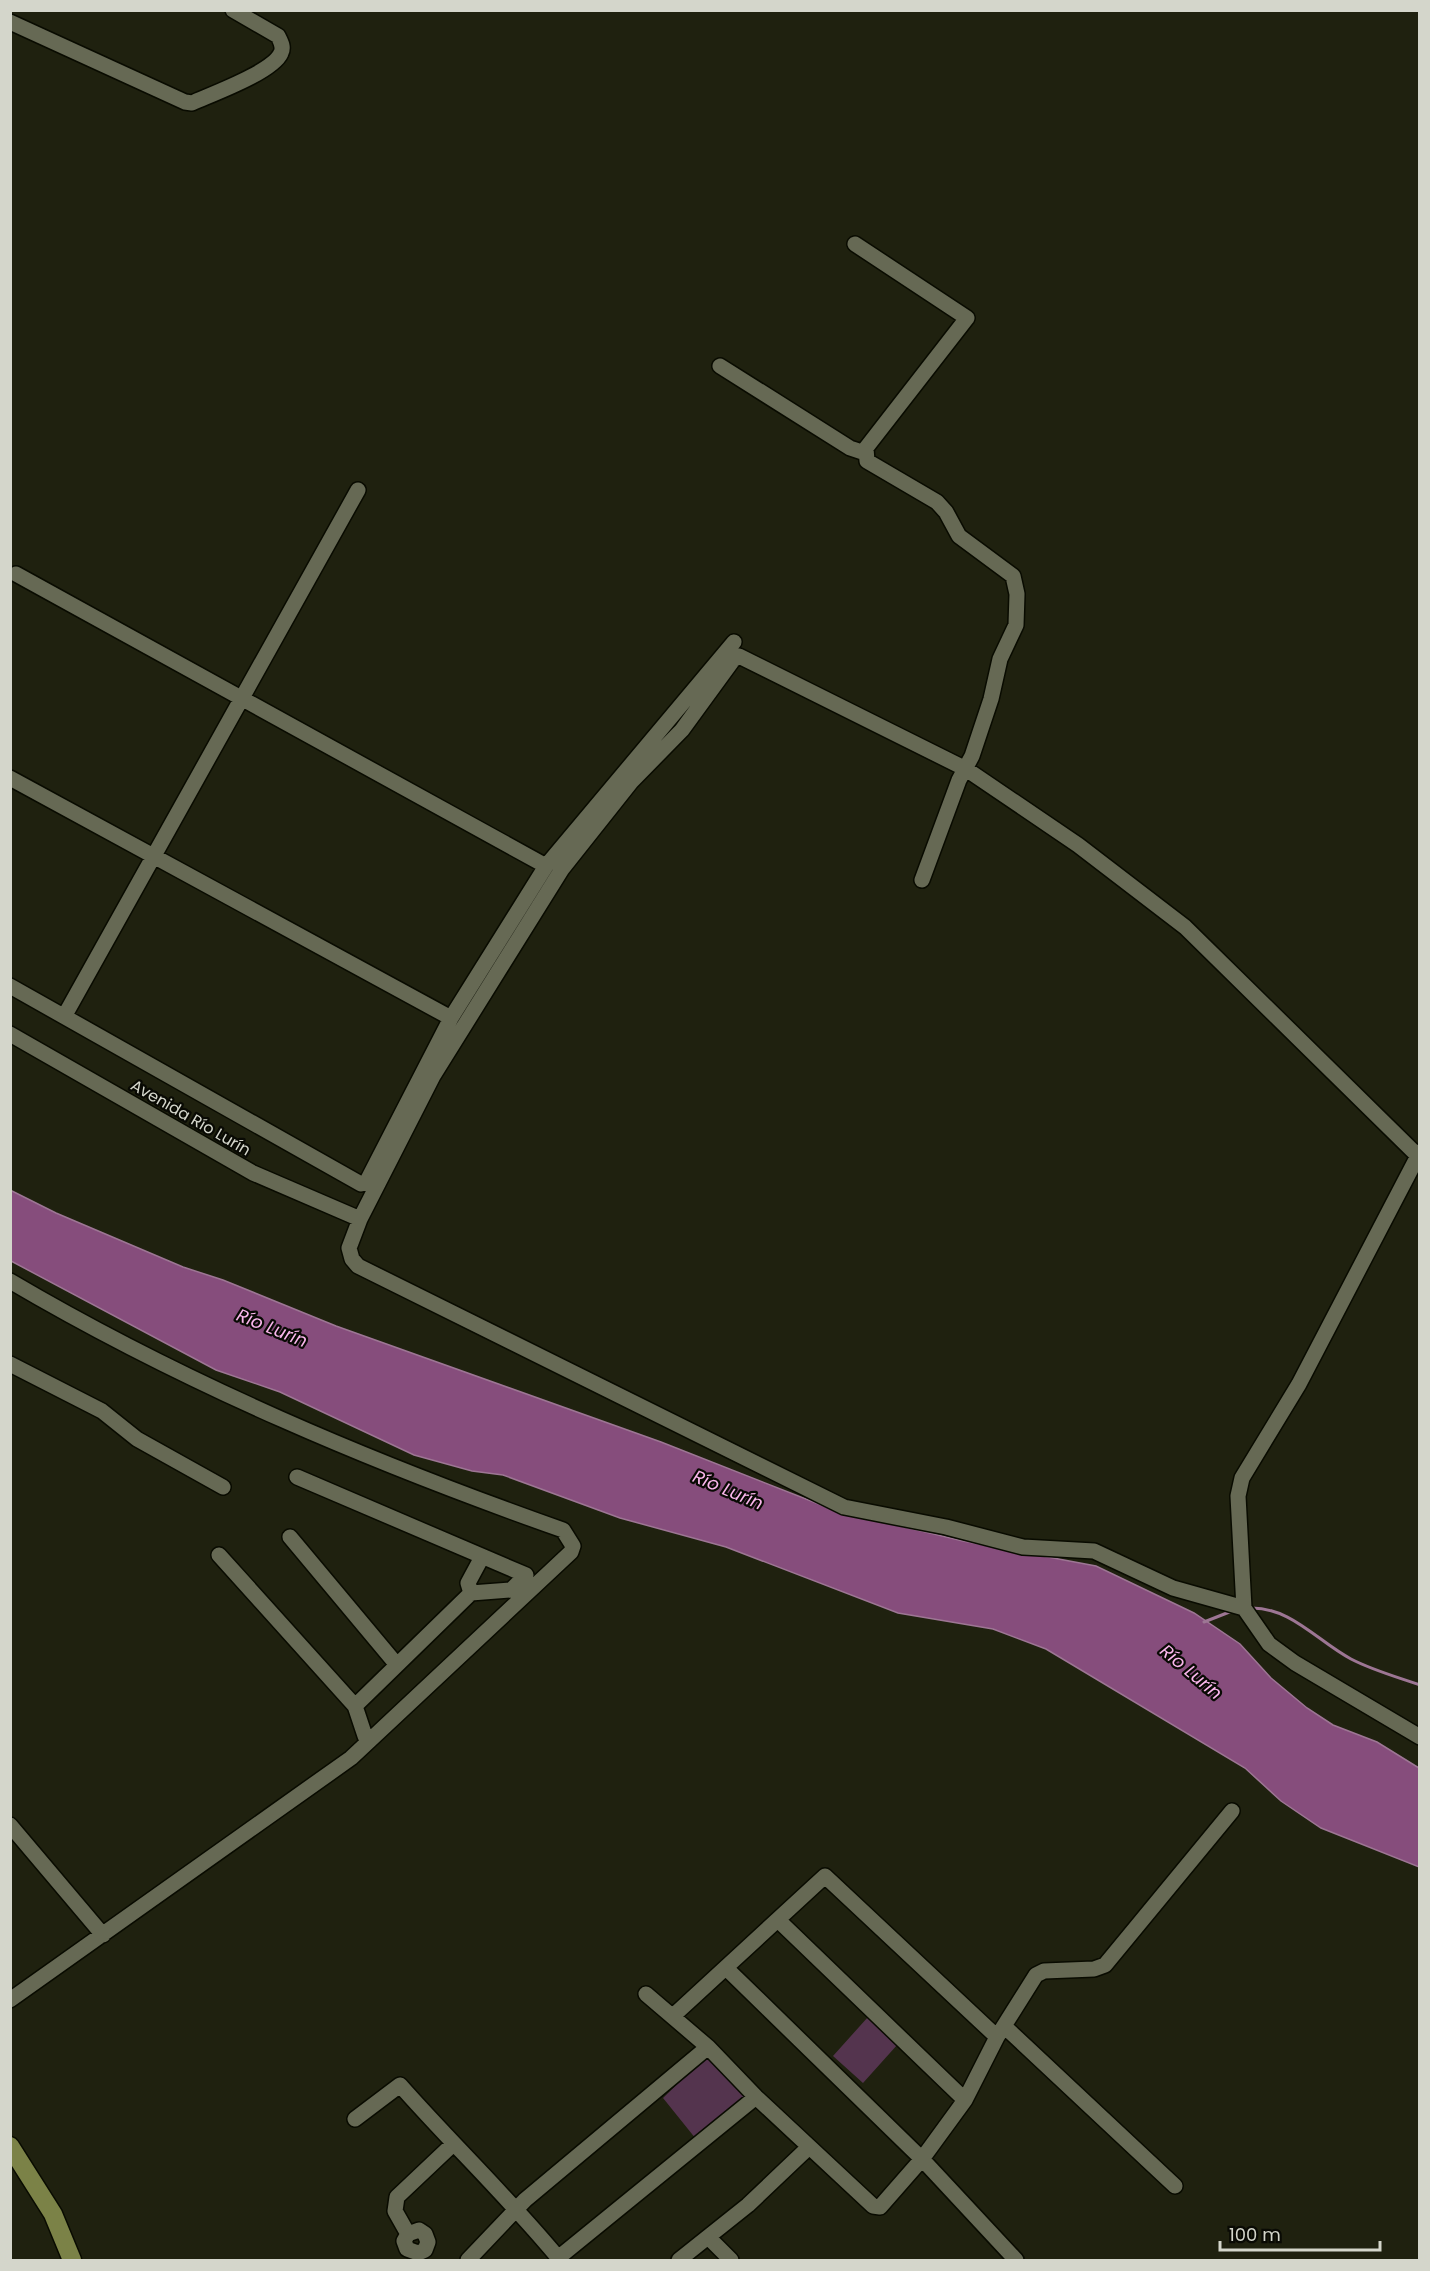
<svg xmlns="http://www.w3.org/2000/svg" width="1430" height="2271" viewBox="0 0 1430 2271" font-family="Poppins,sans-serif">
  <style>
    .green { fill: #54344e }
    .water { fill: #864d7c; stroke: #9d7694; stroke-width: 1.5 }
    .lines { fill: none; stroke-linecap: round; stroke-linejoin: round }
    .stream { stroke: #9d7694; stroke-width: 3 }
    .minor-casing { stroke: #090b00; stroke-width: 18 }
    .major-casing { stroke: #090b00; stroke-width: 21 }
    .minor { stroke: #666954; stroke-width: 15 }
    .major { stroke: #7b8247; stroke-width: 18 }
    .labels { text-anchor: middle; stroke-width: 4.5; stroke-linejoin: round; paint-order: stroke }
    .street-label { font-size: 16px; fill: #d4d6cb; stroke: #090a04 }
    .water-label { font-size: 18px; font-style: italic; fill: #fab6ec; stroke: #090a04 }
  </style>
  <rect width="100%" height="100%" fill="#1f210f"/>
  <!-- green -->
  <path class="green" d="M868,2017l30,27 -35,39 -30,-27z
    M708,2054l37,44 -49,41 -33,-41z"/>
  <!-- water -->
  <path class="water" d="M10,1190l46,23 127,54 40,13 113,46 325,116 173,68 129,31 133,25 98,47 46,31 31,34 36,30 26,17 44,17 42,26v99l-98,-39 -40,-27 -36,-33 -199,-119 -53,-20 -95,-16 -172,-66 -106,-29 -117,-43 -31,-4 -58,-16 -134,-63 -64,-22 -205,-109z"/>
  <g class="lines">
    <!-- stream -->
    <path class="stream" d="M1250,1608c41,-1 67,33 101,51 21,11 46,18 69,26
      M1204,1622l28,-11"/>
    <defs>
      <path id="minor" d="M10,22l175,80 7,1c20,-9 81,-31 89,-50 3,-6 0,-11 -3,-17l-45,-26
        M855,244l112,74 -101,130 1,13 70,41 9,10 13,24 54,40 4,18 -1,31 -16,34 -9,40 -19,57 -13,24 -37,100
        M720,366l130,82 15,5
        M16,574l530,292
        M10,778l441,240
        M10,986l351,198 5,-1 85,-165 95,-152 188,-224
        M65,1015l293,-525
        M10,1034l243,139 107,46
        M1417,1155l-232,-228 -107,-82 -112,-76 -227,-113 -6,4 -51,70 -51,52 -69,87 -129,207 -73,143 -11,29 3,11 6,7 486,241 102,20 77,20 71,4 79,37 71,20 25,36 26,19 125,74
        M10,1281c175,103 363,182 553,249l10,16 -2,6 -220,206 -341,242
        M10,1364l92,47 35,28 86,48
        M290,1537l107,128
        M219,1555l136,151 116,-113 40,-3 15,-15 -229,-98
        M471,1593l-3,-10 14,-26
        M1244,1608l-6,-112 4,-18 57,-94 121,-232
        M355,1706l10,30 4,5
        M10,1825l93,110
        M778,1920l187,180
        M726,1968l196,191 94,101
        M646,1994l62,53 48,50 117,109 7,1 42,-48 43,-59 32,-63 39,-62 8,-4 50,-2 11,-4 127,-154
        M673,2016l152,-140 172,161
        M1004,2026l171,160
        M355,2119l45,-34c52,59 110,114 160,175
        M408,2234l11,-4 6,4 3,8 -3,8 -7,3 -11,-4 -3,-8 4,-7 -13,-23 2,-14 55,-52
        M709,2238l22,22
        M558,2258l198,-161
        M468,2260l57,-60 183,-153
        M679,2260l69,-55 61,-58"/>
      <path id="major" d="M10,2146l43,68 19,46"/>
    </defs>
    <!-- minor casing -->
    <use href="#minor" class="minor-casing"/>
    <!-- major casing -->
    <use href="#major" class="major-casing"/>
    <!-- minor -->
    <use href="#minor" class="minor"/>
    <!-- major -->
    <use href="#major" class="major"/>
  </g>
  <g class="labels">
    <!-- street labels -->
    <g class="street-label">
      <text transform="translate(191 1117) rotate(30)" y="6">Avenida Río Lurín</text>
    </g>
    <!-- water labels -->
    <g class="water-label">
      <text transform="translate(272 1328) rotate(22)" y="6">Río Lurín</text>
      <text transform="translate(728 1490) rotate(23)" y="6">Río Lurín</text>
      <text transform="translate(1191 1672) rotate(40)" y="6">Río Lurín</text>
    </g>
  </g>
  <!-- border -->
  <rect width="1430" height="2271" fill="none" stroke="#d4d6cb" stroke-width="24"/>
  <!-- scale -->
  <path d="M1220 2241v9h160v-9" fill="none" stroke="#d4d6cb" stroke-width="3"/>
  <text x="1229" y="2241" font-size="18" fill="#d4d6cb" stroke="#090a04" stroke-width="4.5" paint-order="stroke">100 m</text>
</svg>
